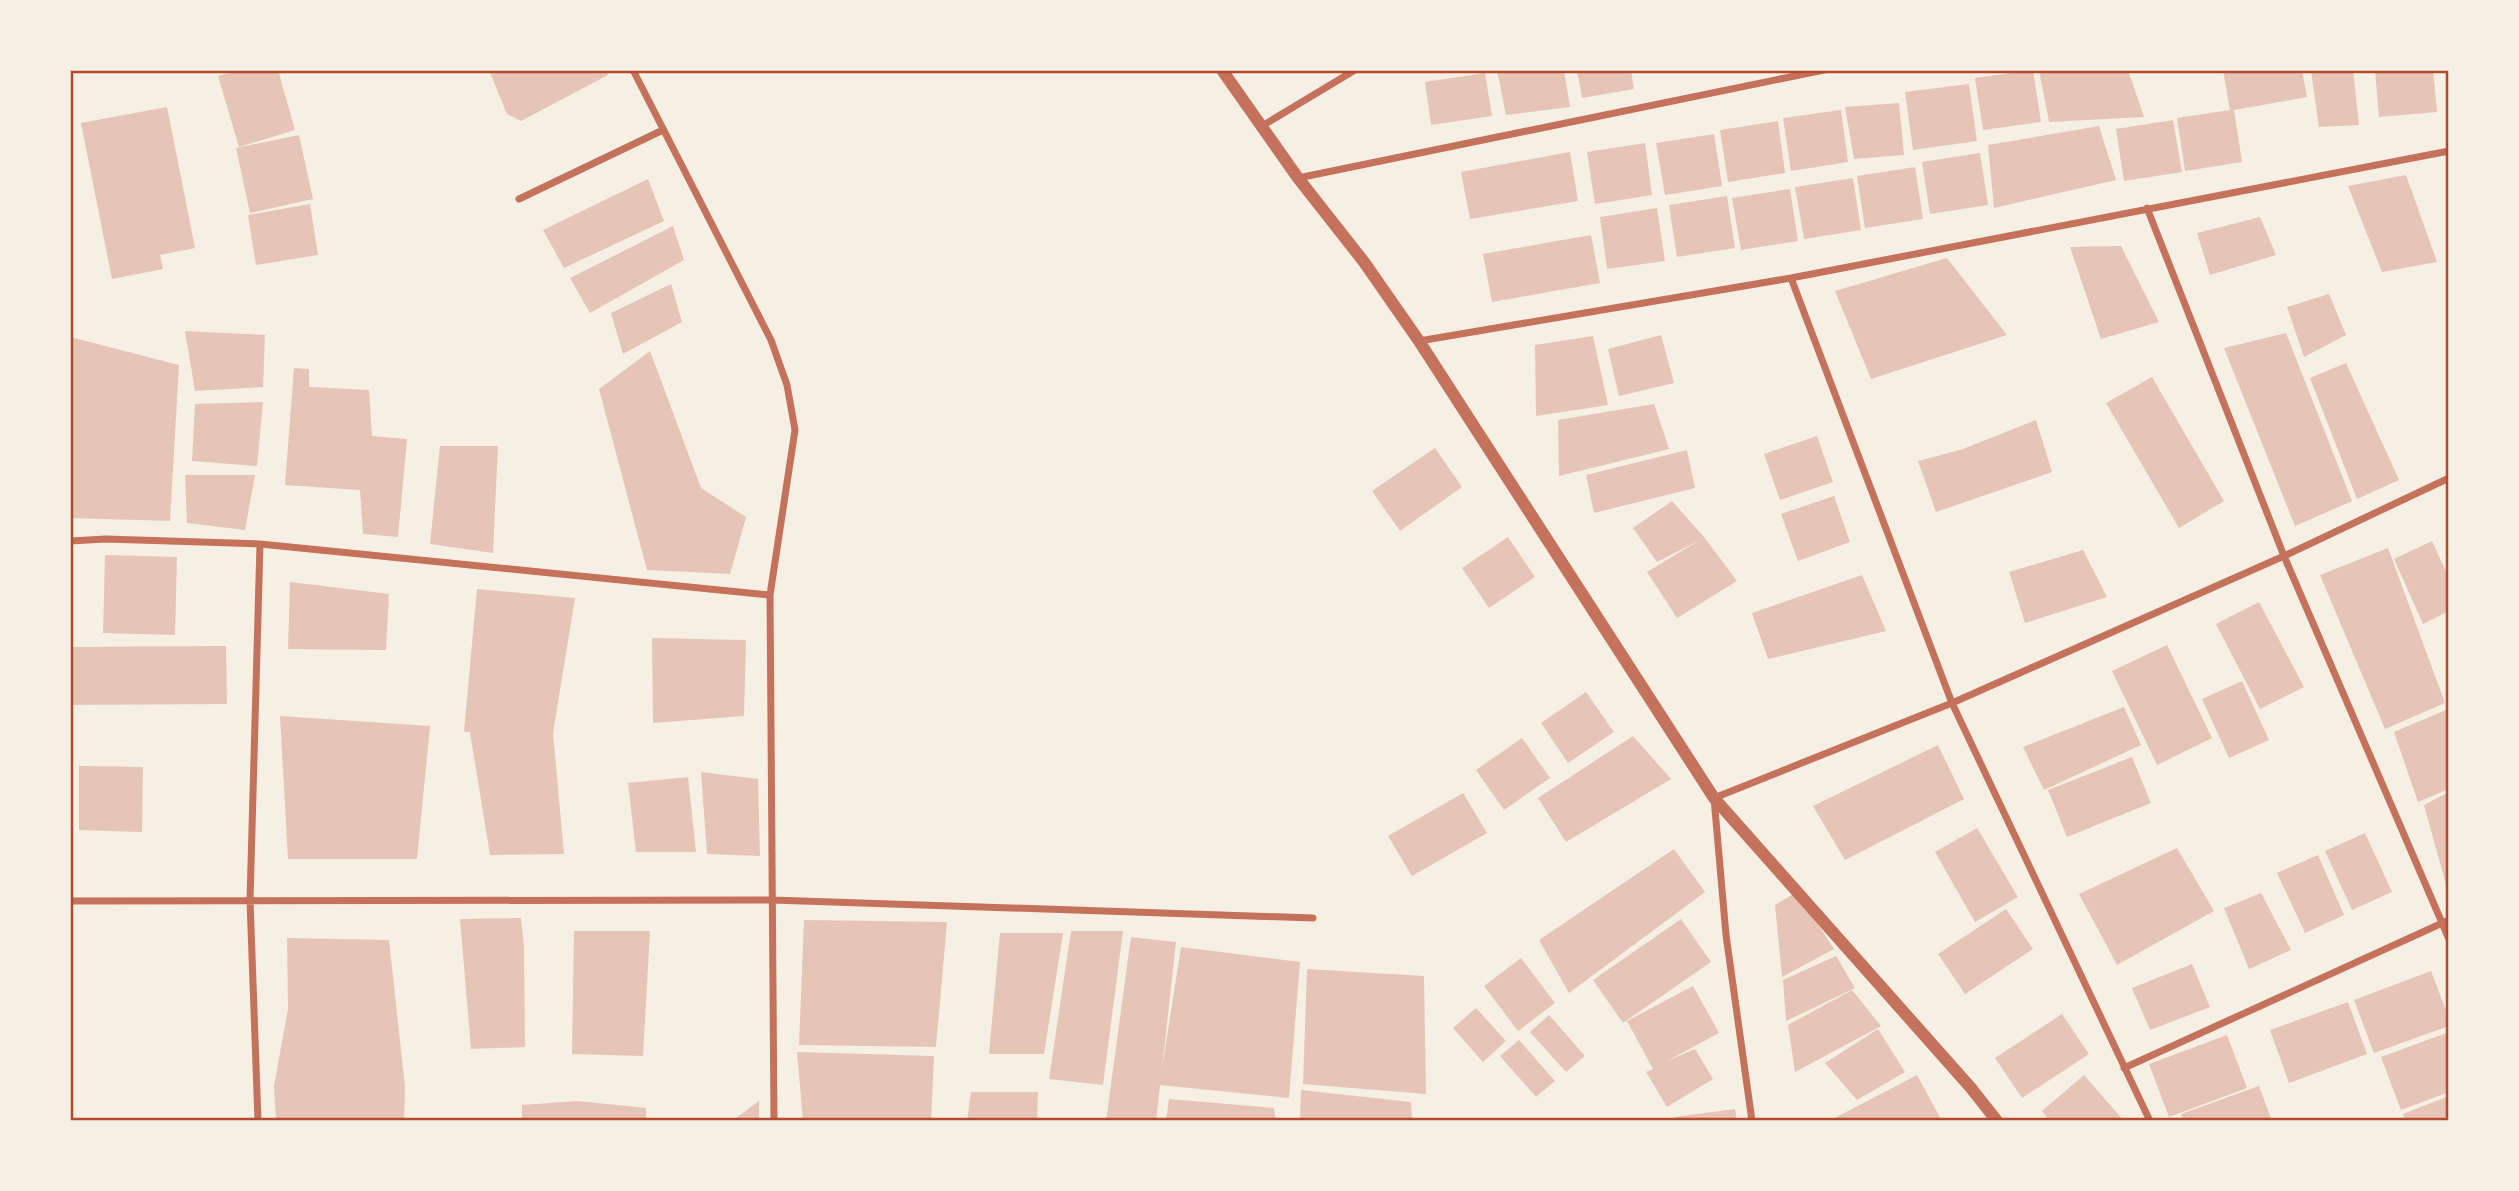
<svg xmlns="http://www.w3.org/2000/svg" width="2519" height="1191" viewBox="0 0 2519 1191" font-family="Raleway,sans-serif">
  <style>
    .building { fill: #e6c5b7 }
    .lines { fill: none; stroke-linecap: round; stroke-linejoin: round }
    .minor { stroke: #c5725c; stroke-width: 7 }
    .tertiary { stroke: #c5725c; stroke-width: 12 }
    .neatline { fill: none; stroke: #b5482f; stroke-width: 2.5 }
  </style>
  <rect width="100%" height="100%" fill="#f6efe4"/>
  <!-- building -->
  <path class="building" d="M240,70h38l17,60 -56,17 -21,-71z
    M489,70h117l2,5 -87,46 -14,-7z
    M1497,70h67l6,37 -64,8z
    M1577,70h54l3,19 -52,9z
    M2033,70l8,52 -58,8 -8,-52z
    M2039,70h89l16,47 -95,5z
    M2223,70h79l5,27 -73,13 8,52 -57,9 -8,-53 53,-8z
    M2353,70l6,55 -40,2 -8,-56z
    M2375,70h58l4,42 -58,5z
    M1485,73l7,43 -61,9 -6,-43z
    M1969,84l8,57 -64,9 -8,-58z
    M1899,103l5,52 -50,4 -9,-52z
    M167,107l28,141 -35,7 3,14 -51,10 -31,-156z
    M1841,110l7,52 -57,9 -8,-53z
    M2173,120l9,52 -58,9 -8,-52z
    M1778,121l7,52 -57,9 -8,-52z
    M2099,126l17,54 -122,28 -6,-63z
    M1714,134l8,52 -57,9 -9,-52z
    M299,135l14,64 -63,14 -14,-65z
    M1645,143l7,52 -57,9 -8,-52z
    M1570,152l8,49 -108,18 -9,-47z
    M1980,153l8,52 -58,9 -8,-52z
    M1915,167l8,52 -58,9 -8,-52z
    M2406,175l31,87 -55,10 -34,-86z
    M1853,178l8,52 -57,9 -9,-52z
    M648,179l16,42 -100,47 -21,-38z
    M1790,189l8,52 -57,9 -9,-52z
    M1727,196l8,52 -58,9 -8,-52z
    M310,204l8,51 -62,10 -8,-50z
    M1657,208l8,53 -58,8 -7,-52z
    M2260,217l16,38 -66,20 -13,-42z
    M673,226l11,34 -94,53 -20,-35z
    M1591,235l9,48 -108,19 -9,-48z
    M2121,246l38,76 -58,17 -31,-92z
    M1947,258l60,77 -136,44 -36,-88z
    M671,284l11,38 -59,32 -12,-41z
    M2329,294l17,41 -42,22 -17,-50z
    M185,331l80,4 -2,52 -68,4z
    M2286,333l66,168 -57,25 -71,-178z
    M1661,335l13,48 -55,13 -11,-47z
    M1593,336l15,69 -72,11 -1,-71z
    M70,337l109,28 -9,156 -100,-3z
    M650,351l51,137 45,29 -16,57 -83,-4 -48,-181z
    M2346,363l53,117 -42,19 -47,-121z
    M294,368l15,1v18l60,3 3,46 35,3 -9,98 -35,-3 -3,-44 -75,-5z
    M2152,377l72,124 -45,27 -73,-125z
    M263,402l-6,64 -65,-5 3,-57z
    M1654,404l15,45 -110,27 -1,-56z
    M2036,420l16,52 -116,40 -18,-51 45,-12z
    M1817,436l16,46 -53,18 -16,-46z
    M440,446h58l-5,107 -63,-9z
    M1435,448l27,39 -62,44 -28,-40z
    M1687,450l8,38 -101,25 -8,-38z
    M185,475h70l-10,55 -58,-7z
    M1834,496l16,46 -52,19 -17,-47z
    M1672,501l32,36 33,44 -60,37 -30,-46 51,-31 -41,21 -24,-34z
    M1508,537l27,40 -46,31 -27,-40z
    M2432,541l17,37v33l-26,13 -29,-65z
    M2388,548l57,155 -60,26 -65,-154z
    M2083,550l24,47 -82,26 -16,-51z
    M105,555l72,2 -2,78 -72,-2z
    M1862,575l24,56 -118,28 -16,-46z
    M290,582l99,12 -3,56 -98,-1z
    M477,589l98,9 -22,135 11,121 -74,1 -20,-123h-6z
    M2259,602l45,85 -44,22 -44,-85z
    M652,638l94,2 -2,76 -91,7z
    M2167,645l45,93 -55,27 -45,-94z
    M226,646l1,58 -154,1 -1,-58z
    M2242,681l27,59 -40,18 -27,-59z
    M1586,692l28,40 -46,31 -27,-40z
    M2124,707l17,38 -97,45 -21,-43z
    M2446,710l3,7v72l-31,13 -24,-70z
    M280,716l150,10 -13,133h-129z
    M1633,736l38,43 -105,63 -28,-44z
    M1522,738l28,40 -46,32 -28,-40z
    M1938,745l26,54 -119,61 -32,-54z
    M2132,757l19,46 -84,34 -19,-47z
    M79,766l64,1 -1,65 -63,-2z
    M701,772l57,7 2,77 -53,-2z
    M688,777l8,75h-60l-8,-69z
    M2449,792v100h-1l-24,-87z
    M1463,793l24,40 -75,43 -24,-40z
    M1977,828l41,69 -43,25 -40,-70z
    M2365,833l27,59 -40,18 -27,-59z
    M2177,848l37,63 -97,54 -38,-71z
    M1674,849l31,43 -136,101 -30,-53z
    M2318,855l26,60 -39,18 -28,-60z
    M1797,892l37,57 -52,28 -7,-72z
    M2261,893l30,57 -42,19 -25,-61z
    M2006,909l27,40 -68,45 -27,-40z
    M521,918l3,29 1,100 -54,2 -11,-130z
    M1681,919l30,43 -88,61 -30,-43z
    M804,920l143,2 -11,125 -137,-2z
    M574,931h76l-7,125 -71,-2z
    M1071,931h52l-20,154 -54,-6z
    M1000,933h63l-19,121h-55z
    M1131,937l45,5 -14,127 19,-122 119,15 -11,136 -129,-13 -4,36h-50z
    M287,938l102,2 16,147 -1,34h-128l-2,-35 14,-77z
    M1836,956l19,32 -69,33 -3,-41z
    M1521,958l34,45 -37,28 -34,-45z
    M2192,964l18,43 -60,23 -18,-42z
    M1307,969l117,7 2,118 -123,-10z
    M2431,971l18,47v8l-75,27 -20,-53z
    M1693,986l26,47 -52,28 28,-12 18,30 -46,28 -21,-35 7,-3 -26,-48z
    M1852,990l29,36 -86,46 -7,-47z
    M2348,1002l19,52 -78,29 -19,-53z
    M1476,1008l30,33 -23,21 -30,-34z
    M2062,1014l27,40 -67,44 -27,-40z
    M1549,1015l36,41 -19,16 -36,-40z
    M1878,1029l27,43 -48,28 -32,-37z
    M2449,1032v60l-48,18 -20,-53z
    M2227,1035l20,53 -78,29 -20,-53z
    M1519,1040l36,41 -19,16 -36,-41z
    M797,1052l137,4 -3,65h-128z
    M1917,1075l25,46h-113z
    M2084,1075l40,46h-74l-8,-10z
    M2259,1086l13,35h-89l-2,-7z
    M1301,1090l110,12 1,19h-112z
    M971,1092h67l-1,29h-70z
    M2449,1096v25h-43l-3,-7z
    M1169,1099l105,9 2,13h-110z
    M578,1101l68,7v13h-124v-16z
    M759,1101v20h-27z
    M1735,1109l2,12h-62v-4z"/>
  <g class="lines">
    <!-- minor -->
    <path class="minor" d="M633,70l138,270 16,45 8,45 -25,165 4,526
      M1262,126l93,-56
      M1298,178l526,-108
      M519,199l144,-69
      M2147,208l137,348 165,383
      M1791,278l161,425 198,418
      M1419,341l372,-63 658,-127
      M70,541l36,-2 154,5 510,51
      M70,901l702,-1 541,18
      M2124,1068l325,-148
      M258,1121l-8,-221 10,-356
      M1752,1121l-26,-186 -12,-137 238,-95 332,-147 165,-78"/>
    <!-- tertiary -->
    <path class="tertiary" d="M1222,70l76,108 66,84 55,79 295,457 257,290 26,33"/>
  </g>
  <!-- border -->
  <rect width="2519" height="1191" fill="none" stroke="#f6efe4" stroke-width="144"/>
  <rect x="72" y="72" width="2375" height="1047" class="neatline"/>
</svg>
